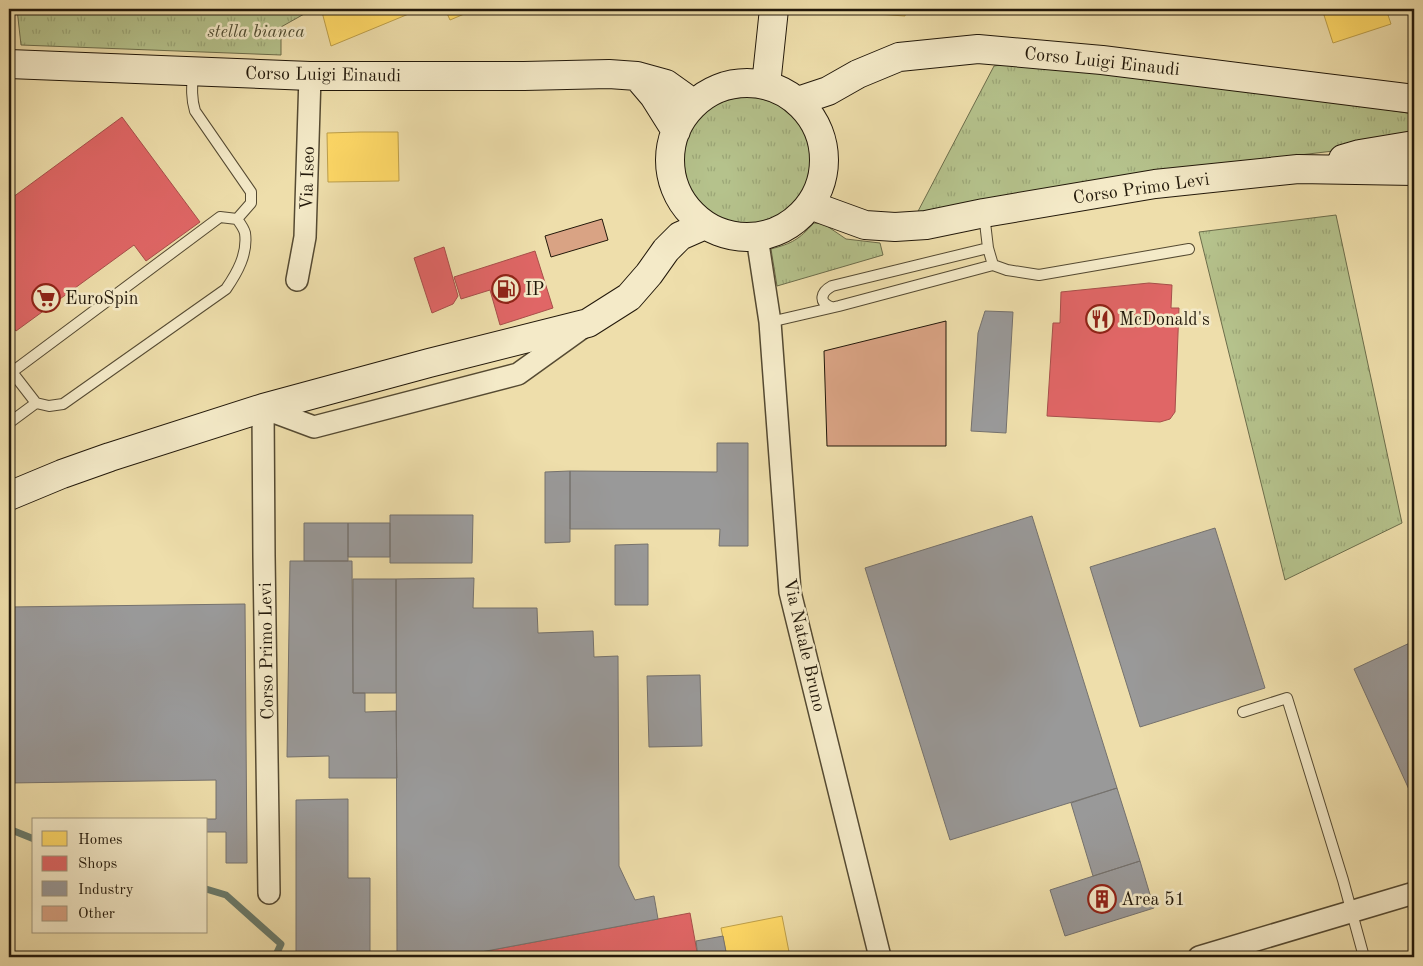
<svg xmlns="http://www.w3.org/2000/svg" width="1423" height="966" viewBox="0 0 1423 966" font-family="'Old Standard TT',serif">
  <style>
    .grass { fill: url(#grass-tufts); stroke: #6c6d4b }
    .homes { fill: #ffd966; stroke: #bd9f4a }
    .shops { fill: #e06666; stroke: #a74f4a }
    .industry { fill: #999; stroke: #75726e }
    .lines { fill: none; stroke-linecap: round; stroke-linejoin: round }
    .stream { stroke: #697a6b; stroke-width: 7 }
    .building { fill: #d9a384; stroke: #22180a }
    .lane-casing { stroke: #554a32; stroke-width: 12 }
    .street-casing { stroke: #554a32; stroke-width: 24 }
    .secondary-casing { stroke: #22180a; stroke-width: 30 }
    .lane { stroke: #f4eac8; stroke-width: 10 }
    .street { stroke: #f4eac8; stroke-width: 21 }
    .secondary { stroke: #f4eac8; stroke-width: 28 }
    .labels { text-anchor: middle; stroke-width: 5; stroke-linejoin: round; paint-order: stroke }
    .park-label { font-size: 18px; font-style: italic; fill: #4e4b31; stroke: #f4eac8 }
    .street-label { font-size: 18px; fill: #22180a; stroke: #f4eac8 }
    .poi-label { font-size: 18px; fill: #22180a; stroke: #f4eac8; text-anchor: start }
  </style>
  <defs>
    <pattern id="grass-tufts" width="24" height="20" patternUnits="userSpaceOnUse" patternTransform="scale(1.25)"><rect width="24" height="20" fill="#b5c28c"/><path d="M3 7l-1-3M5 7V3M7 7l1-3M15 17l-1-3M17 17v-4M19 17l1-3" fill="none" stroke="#9ba677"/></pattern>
  </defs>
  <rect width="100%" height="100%" fill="#eedeab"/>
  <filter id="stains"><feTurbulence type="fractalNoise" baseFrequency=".004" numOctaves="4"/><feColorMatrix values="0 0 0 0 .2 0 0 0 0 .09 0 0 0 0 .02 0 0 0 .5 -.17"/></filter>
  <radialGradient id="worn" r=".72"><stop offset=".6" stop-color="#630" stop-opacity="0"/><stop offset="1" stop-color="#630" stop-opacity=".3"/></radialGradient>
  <!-- grass -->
  <path class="grass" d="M17,9h296l-32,18v28l-260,-10z
    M1051,57l363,57v24l-64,11 -167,20 -268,48 79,-151z
    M682 162a65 65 0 1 1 130 0a65 65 0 1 1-130 0Z
    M1336,215l66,308 -117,57 -86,-348z
    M814,223l10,1 22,15 34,4 3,12 -106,31 -6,-37c22,-6 27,-9 43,-26z"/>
  <!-- homes -->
  <path class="homes" d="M330,9h79l2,4 -80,33 -9,-34z
    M445,9h31l-26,11z
    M864,9h42l-1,7 -42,-3z
    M1011,9h59v2l-59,1z
    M1322,9h64l5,15 -58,19z
    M360,132h38l1,49 -71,1 -1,-49z
    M782,916l8,41h-63l-6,-29z"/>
  <!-- shops -->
  <path class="shops" d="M122,117l78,105 -54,39 -12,-16 -118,86 -7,-10v-121z
    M444,247l14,49 -5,8 -21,9 -18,-55z
    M535,251l18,57 -53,17 -10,-35 -29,9 -7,-22z
    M1149,283l23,2 -1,23h8l-4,104 -5,7 -10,3 -113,-6 6,-93h7l1,-31z
    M690,913l8,44h-244l204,-38z"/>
  <!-- industry -->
  <path class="industry" d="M985,311l28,1 -7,121 -35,-2 7,-98z
    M1414,313v24l-5,-23z
    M717,443h31v103h-29l1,-17h-150v-58l147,1z
    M570,471v71l-25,1v-71z
    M390,515h83l-1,48h-82z
    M1032,516l85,272 -167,52 -85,-272z
    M304,523h44v38h-44z
    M348,523h42v34h-42z
    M1215,528l50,160 -125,39 -50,-160z
    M648,544v61h-33v-60z
    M290,561h62l1,132h12v19l31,-1 1,67h-68v-22l-42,1z
    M474,578l-1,30h64l1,25 55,-2 1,26 24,-1 1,210 16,34 19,-4 4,23 -204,38h-57l-1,-378z
    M353,579h43v114h-43z
    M245,604l2,259h-21v-31h-20v-12h-6v-1h16v-39l-207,3v-176z
    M1414,641v154l-2,1 -58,-127z
    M700,675l2,71 -53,1 -2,-71z
    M1117,788l23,73 -47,15 -22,-73z
    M348,799v79h22v79h-74v-157z
    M1140,861l14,47 -89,28 -15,-46z
    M723,936l4,21h-29l-2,-16z"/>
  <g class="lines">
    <!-- stream -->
    <path class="stream" d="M9,829l25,10
      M206,889l20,6 55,49 -6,13"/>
  </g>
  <!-- building -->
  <path class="building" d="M602,219l6,21 -57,17 -6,-21z
    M946,321v125h-119l-3,-95z"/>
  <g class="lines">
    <defs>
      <path id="lane" d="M193,73c-1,14 -2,25 2,38l56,81v11l-14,16
        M984,214l4,34 5,17 14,5 32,5 150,-26
        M831,307c-13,-5 -10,-15 1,-21l156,-38
        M770,322l69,-16 154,-41
        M9,367l3,5 24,31 13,3 14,-2 163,-115c11,-16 22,-35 19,-56 -1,-4 -5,-10 -8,-14l-17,-2 -208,155 -3,2
        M9,423l27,-20
        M1243,712l44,-14 56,182 21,77"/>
      <path id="street" d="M757,237l13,85 20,270 90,365
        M297,280l8,-43 5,-161
        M269,893l-5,-337 -1,-148 51,19 204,-53 64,-46
        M1199,957l215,-64"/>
      <path id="secondary" d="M9,64l301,12h214l85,-2 28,2 29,8 28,20
        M637,76l17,20 22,35
        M670 160a77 77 0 1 1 154 0a77 77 0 1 1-154 0Z
        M766,85l8,-76
        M798,101l30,-10 30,-17 41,-17 79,-8 124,11 312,39
        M1343,159l17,-5 54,-9
        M810,205l55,20 30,2 31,-2 58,-12 171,-29 143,-15 116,2
        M9,496l53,-22 48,-17 153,-49 166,-45 159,-40 41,-26 20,-23 17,-24 14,-14 25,-11"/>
    </defs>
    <!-- lane casing -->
    <use href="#lane" class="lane-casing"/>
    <!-- street casing -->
    <use href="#street" class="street-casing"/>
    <!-- secondary casing -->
    <use href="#secondary" class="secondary-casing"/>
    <!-- lane -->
    <use href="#lane" class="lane"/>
    <!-- street -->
    <use href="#street" class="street"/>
    <!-- secondary -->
    <use href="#secondary" class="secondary"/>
  </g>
  <!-- icons -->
  <defs>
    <symbol id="fuel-ring" viewBox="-11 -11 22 22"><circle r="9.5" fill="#f4eac8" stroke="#8f2418" stroke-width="1.5"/><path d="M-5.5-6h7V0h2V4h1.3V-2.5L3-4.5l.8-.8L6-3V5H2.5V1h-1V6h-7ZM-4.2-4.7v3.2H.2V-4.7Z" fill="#8f2418"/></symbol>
    <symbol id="supermarket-ring" viewBox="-11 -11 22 22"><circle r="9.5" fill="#f4eac8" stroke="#8f2418" stroke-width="1.5"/><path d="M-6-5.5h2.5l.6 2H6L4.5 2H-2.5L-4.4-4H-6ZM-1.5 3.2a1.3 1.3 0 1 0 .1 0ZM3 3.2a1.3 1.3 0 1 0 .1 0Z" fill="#8f2418"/></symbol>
    <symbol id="restaurant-ring" viewBox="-11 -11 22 22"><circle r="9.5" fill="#f4eac8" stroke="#8f2418" stroke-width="1.5"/><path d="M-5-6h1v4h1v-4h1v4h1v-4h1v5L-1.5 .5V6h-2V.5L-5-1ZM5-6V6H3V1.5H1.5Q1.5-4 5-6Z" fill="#8f2418"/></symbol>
    <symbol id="building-ring" viewBox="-11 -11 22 22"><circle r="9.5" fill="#f4eac8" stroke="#8f2418" stroke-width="1.5"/><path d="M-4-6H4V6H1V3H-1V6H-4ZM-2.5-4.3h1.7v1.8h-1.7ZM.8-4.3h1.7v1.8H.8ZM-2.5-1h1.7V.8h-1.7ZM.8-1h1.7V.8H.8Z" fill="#8f2418"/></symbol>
  </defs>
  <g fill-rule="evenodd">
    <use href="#fuel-ring" x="490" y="273" width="32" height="32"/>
    <use href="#supermarket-ring" x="30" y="282" width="32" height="32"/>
    <use href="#restaurant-ring" x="1084" y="303" width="32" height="32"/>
    <use href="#building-ring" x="1086" y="883" width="32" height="32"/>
  </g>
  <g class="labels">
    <!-- park labels -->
    <g class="park-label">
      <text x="256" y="37">stella bianca</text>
    </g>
    <!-- street labels -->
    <g class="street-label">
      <text transform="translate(1102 61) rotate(6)" y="6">Corso Luigi Einaudi</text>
      <text transform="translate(323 74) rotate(1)" y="6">Corso Luigi Einaudi</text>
      <text transform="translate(307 178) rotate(-88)" y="6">Via Iseo</text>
      <text transform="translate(1141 188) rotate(-8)" y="6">Corso Primo Levi</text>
      <text transform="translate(805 645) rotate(77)" y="6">Via Natale Bruno</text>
      <text transform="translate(266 651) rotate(-91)" y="6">Corso Primo Levi</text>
    </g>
    <!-- poi labels -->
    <g class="poi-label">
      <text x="525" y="295">IP</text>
      <text x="65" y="304">EuroSpin</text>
      <text x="1119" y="325">McDonald's</text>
      <text x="1121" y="905">Area 51</text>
    </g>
  </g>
  <!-- margin -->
  <rect width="1423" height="966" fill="none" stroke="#eedeab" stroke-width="30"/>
  <rect x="10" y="10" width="1403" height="946" fill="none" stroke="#22180a" stroke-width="2.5"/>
  <rect x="15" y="15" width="1393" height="936" fill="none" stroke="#22180a"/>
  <!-- legend -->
  <rect x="32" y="818" width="175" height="115" fill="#f4eac8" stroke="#a0967c"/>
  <rect x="42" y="831" width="25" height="15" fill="#ffd966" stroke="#a0967c"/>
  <text x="78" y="844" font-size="15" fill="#22180a">Homes</text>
  <rect x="42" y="856" width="25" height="15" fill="#e06666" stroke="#a0967c"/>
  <text x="78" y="868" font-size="15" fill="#22180a">Shops</text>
  <rect x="42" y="881" width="25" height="15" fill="#999999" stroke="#a0967c"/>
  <text x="78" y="894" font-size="15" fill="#22180a">Industry</text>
  <rect x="42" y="906" width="25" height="15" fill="#d9a384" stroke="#a0967c"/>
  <text x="78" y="918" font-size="15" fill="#22180a">Other</text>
  <rect width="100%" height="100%" filter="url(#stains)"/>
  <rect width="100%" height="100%" fill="url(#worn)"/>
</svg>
